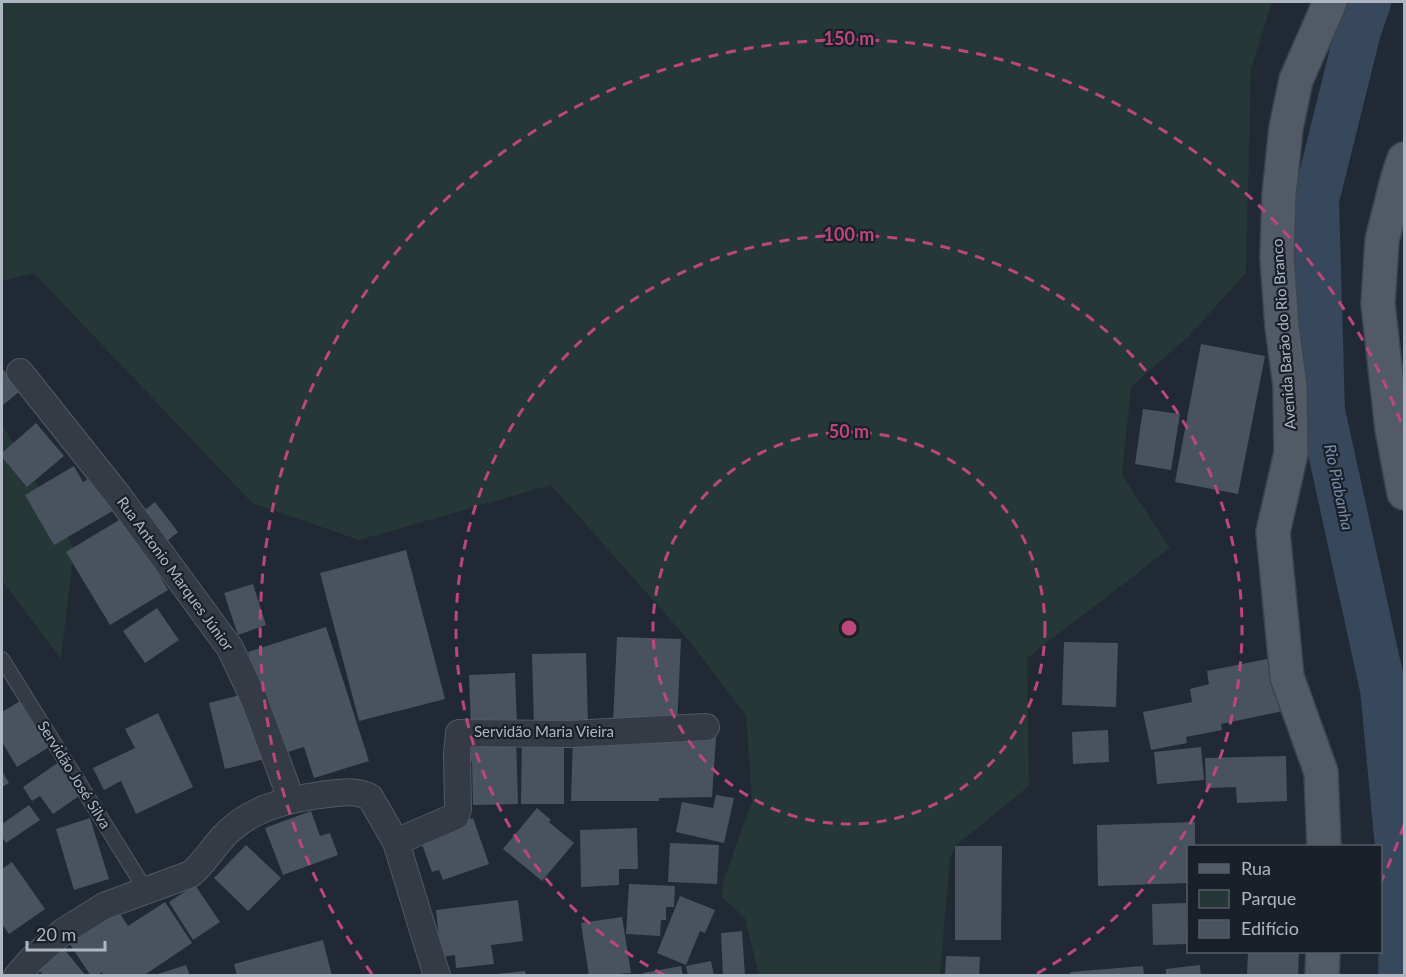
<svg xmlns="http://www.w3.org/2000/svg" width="1406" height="977" viewBox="0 0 1406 977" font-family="Lato,sans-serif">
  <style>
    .green { fill: #263737 }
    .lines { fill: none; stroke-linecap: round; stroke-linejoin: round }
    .river { stroke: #37475c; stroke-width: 46 }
    .building { fill: #495360 }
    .service-casing { stroke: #515963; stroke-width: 16 }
    .minor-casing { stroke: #515963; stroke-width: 28 }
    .primary-casing { stroke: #3d444e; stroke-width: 36 }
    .service { stroke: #343b45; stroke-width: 14 }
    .minor { stroke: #343b45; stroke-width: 26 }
    .primary { stroke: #525a65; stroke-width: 33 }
    .ring { fill: none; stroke: #bc477a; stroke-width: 3; stroke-dasharray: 10 8 }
    .labels { text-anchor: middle; stroke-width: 4.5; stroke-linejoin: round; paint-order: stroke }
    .street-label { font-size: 15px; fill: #aeb6c2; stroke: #192029 }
    .water-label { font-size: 16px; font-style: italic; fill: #788ea8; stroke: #192029 }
    .centre { fill: #bc477a; stroke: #192029; stroke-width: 3 }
    .ring-label { font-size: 18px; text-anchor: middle; font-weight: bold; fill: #bc477a; stroke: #192029; stroke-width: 4.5; stroke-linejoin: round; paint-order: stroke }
  </style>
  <rect width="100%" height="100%" fill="#212934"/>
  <!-- green -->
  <path class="green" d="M2,2h1270l-21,67 -5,204 -57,63 -58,51 -9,88 48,73 -143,110 2,128 -74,60 -5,12 -10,117h-181l-14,-57 -23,-21 1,-15 29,-81 -6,-86 -55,-72 -140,-158 -192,55 -107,-37 -218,-230 -32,8z
    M2,424l72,124 -13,111 -59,-78z"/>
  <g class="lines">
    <!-- river -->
    <path class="river" d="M1368,2l-10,29 -42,169 6,211 61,278 20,210 -2,77"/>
  </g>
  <!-- building -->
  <path class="building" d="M1201,344l64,12 -27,138 -63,-12z
    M2,368l18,23 -18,15z
    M1143,409l37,5 -9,56 -36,-6z
    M36,423l28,33 -37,31 -25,-30v-4z
    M74,466l9,16 13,-8 20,35 -62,36 -29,-50z
    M155,502l23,30 -17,14 -24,-30z
    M124,517l44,73 -58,35 -44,-73z
    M406,550l39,149 -86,22 -39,-148z
    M253,584l13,41 -28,10 -14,-42z
    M157,608l22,32 -34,23 -22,-32z
    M326,627l43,134 -55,17 -10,-31 -23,7 -33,-102z
    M617,637l64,2 -4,87 -64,-3z
    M1064,642l54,1 -2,64 -54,-2z
    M586,653l2,72 -54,1 -2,-72z
    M1272,658l11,53 -62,13 1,6 -36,7 1,6 -36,7 -8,-38 49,-10 -2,-13 19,-5 -2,-13z
    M515,673l2,52 -46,2 -2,-52z
    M248,693l17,66 -40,10 -16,-66z
    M25,698l12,19 -5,3 17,27 -32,20 -15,-25v-30z
    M158,713l35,74 -57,27 -15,-33 -17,9 -11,-22 42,-20 -10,-19z
    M1108,730l1,32 -36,2 -1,-32z
    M573,736l143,2 -4,59 -53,1v3h-88z
    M516,737l2,67 -45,1 -1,-44h-7v-23z
    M522,738h42v66h-43z
    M1201,747l3,33 -47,4 -3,-32z
    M1286,756l1,45 -50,2 -1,-16 -30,1 -1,-30z
    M59,762l23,32 -29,20 -13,-18 -8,5 -9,-14z
    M2,771l7,12 -7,4z
    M716,795l18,3 -10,45 -48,-11 6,-30 31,6z
    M29,805l11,15 -34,23 -4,-6v-13z
    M537,808l14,12 -2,2 25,21 -32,38 -39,-32z
    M311,811l9,25 10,-3 8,22 -55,20 -18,-47z
    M90,818l19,61 -35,11 -18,-61z
    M473,818l16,46 -46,16 -4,-10 -7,2 -13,-36z
    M1195,822v24h-7v37l-90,3 -1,-61z
    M637,828l1,41h-19v16l-38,2 -1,-57z
    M670,843l49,2 -2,39 -49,-2z
    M246,845l35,33 -33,33 -34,-33z
    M955,846h47l-1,94h-46z
    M12,862l33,47 -36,25 -7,-10v-55z
    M629,884l46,2 -1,21h-8v13h-5l-1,16 -34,-2z
    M195,885l25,37 -27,18 -24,-38z
    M680,896l35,14 -10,23 -5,-2 -14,34 -29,-12z
    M518,900l5,41 -32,4 3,19 -38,4 -1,-13 -14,2 -5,-47z
    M165,902l27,41 -49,33h-39l-2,-4 -5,4h-6l-22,-33 49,-32 10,15z
    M1186,903l1,41 -34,1 -1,-41z
    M622,917l9,56 -42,3 -8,-53z
    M742,931l3,45h-22l-2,-43z
    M323,940l9,36h-95l-3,-12z
    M64,949l22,27h-42l-5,-6z
    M1248,952h51l-1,24h-51z
    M946,956l34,1 -1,19h-34z
    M711,961l3,15h-26l-2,-10z
    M186,965l4,11h-35v-1z
    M1200,965l1,11h-35v-7z
    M681,966l2,10h-40v-3z
    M1143,966l1,10h-73l-1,-4z
    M525,971l1,5h-29v-2z"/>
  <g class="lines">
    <defs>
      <path id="service" d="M2,659l145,233"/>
      <path id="minor" d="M20,372l97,122 113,154 24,51 37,100
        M396,842l60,-26 2,-7 -1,-55 2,-21 111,1 136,-7
        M17,976l15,-17 32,-28 40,-25 87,-32c13,-11 21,-25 33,-38 25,-27 61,-36 96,-41 18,-2 34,-6 50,2l26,45 41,134"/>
      <path id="primary" d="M1404,159l-6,18 -16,63 -4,64 14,125 12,64
        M1324,846l-3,-74 -34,-95 -14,-145 18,-79 -1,-67 -8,-60 -5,-68 2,-63 7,-67 10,-48 34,-78
        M1322,976l1,-24"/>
    </defs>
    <!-- service casing -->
    <use href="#service" class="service-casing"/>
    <!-- minor casing -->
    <use href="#minor" class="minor-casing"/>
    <!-- primary casing -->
    <use href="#primary" class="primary-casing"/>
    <!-- service -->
    <use href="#service" class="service"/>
    <!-- minor -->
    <use href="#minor" class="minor"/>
    <!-- primary -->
    <use href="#primary" class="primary"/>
  </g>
  <!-- distance rings -->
  <g class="ring">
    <circle cx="849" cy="628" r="196"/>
    <path d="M664 975A393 393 0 1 1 1034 975"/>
    <path d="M1404 825A589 589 0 0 1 1381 882M372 974A589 589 0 1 1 1404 431"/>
  </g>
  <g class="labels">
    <!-- street labels -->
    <g class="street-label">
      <text transform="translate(1284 334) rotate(-94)" y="5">Avenida Barão do Rio Branco</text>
      <text transform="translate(175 574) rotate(54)" y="5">Rua Antonio Marques Júnior</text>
      <text x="544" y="737">Servidão Maria Vieira</text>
      <text transform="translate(74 775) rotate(58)" y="5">Servidão José Silva</text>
    </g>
    <!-- water labels -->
    <g class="water-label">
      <text transform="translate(1339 487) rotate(78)" y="6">Rio Piabanha</text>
    </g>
  </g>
  <circle cx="849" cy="628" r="9" class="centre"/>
  <g class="ring-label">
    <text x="849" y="45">150 m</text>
    <text x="849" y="241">100 m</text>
    <text x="849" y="438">50 m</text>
  </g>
  <!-- border -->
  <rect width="1406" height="977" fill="none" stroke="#aeb6c2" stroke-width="6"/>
  <!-- legend -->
  <rect x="1187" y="845" width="195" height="108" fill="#192029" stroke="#555c66" stroke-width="1.5"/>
  <rect x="1199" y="864" width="30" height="9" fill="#525a65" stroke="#555c66" stroke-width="1.5"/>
  <text x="1241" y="875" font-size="18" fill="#aeb6c2">Rua</text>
  <rect x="1199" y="890" width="30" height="18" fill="#263737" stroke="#555c66" stroke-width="1.5"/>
  <text x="1241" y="905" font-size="18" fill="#aeb6c2">Parque</text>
  <rect x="1199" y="920" width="30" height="18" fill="#495360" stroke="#555c66" stroke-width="1.5"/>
  <text x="1241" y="935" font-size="18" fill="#aeb6c2">Edifício</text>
  <!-- scale -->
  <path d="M27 941v9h78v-9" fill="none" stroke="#aeb6c2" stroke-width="3"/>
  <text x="36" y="941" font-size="18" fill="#aeb6c2" stroke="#192029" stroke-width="4.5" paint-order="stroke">20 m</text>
</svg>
